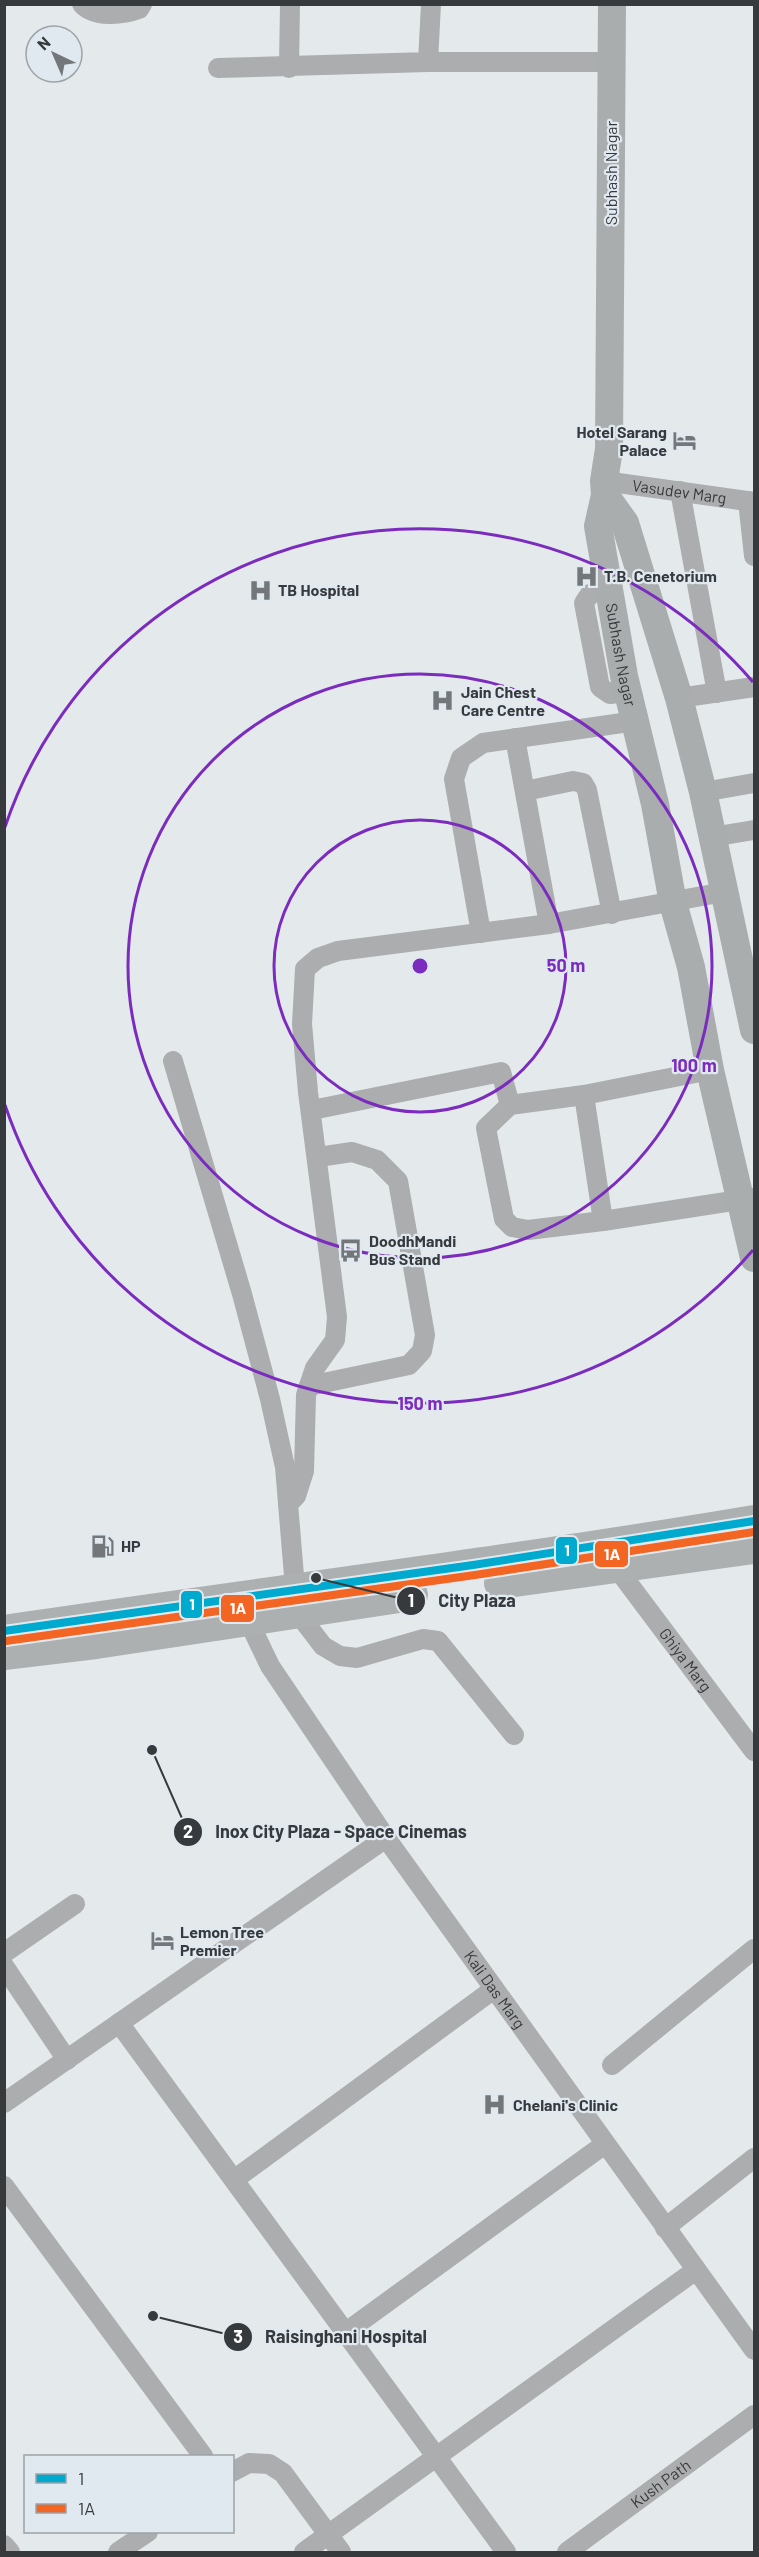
<svg xmlns="http://www.w3.org/2000/svg" width="759" height="2557" viewBox="0 0 759 2557" font-family="Barlow,sans-serif">
  <style>
    .lines { fill: none; stroke-linecap: round; stroke-linejoin: round }
    .street { stroke: #abadae; stroke-width: 20 }
    .secondary { stroke: #a9adae; stroke-width: 28 }
    .primary { stroke: #adb0b0; stroke-width: 32 }
    .bus-1-casing { stroke: #e1e9f0; stroke-width: 12 }
    .bus-2-casing { stroke: #e1e9f0; stroke-width: 12 }
    .bus-1 { stroke: #00a9ce; stroke-width: 8 }
    .bus-2 { stroke: #f26522; stroke-width: 8 }
    .ring { fill: none; stroke: #7b2cbf; stroke-width: 3 }
    .labels { text-anchor: middle; stroke-width: 4.5; stroke-linejoin: round; paint-order: stroke }
    .street-label { font-size: 16px; fill: #373a3d; stroke: #e1e9f0 }
    .poi-label { font-size: 16px; font-weight: bold; fill: #373a3d; stroke: #e1e9f0; text-anchor: start }
    .centre { fill: #7b2cbf; stroke: #e1e9f0; stroke-width: 3 }
    .ring-label { font-size: 18px; text-anchor: middle; font-weight: bold; fill: #7b2cbf; stroke: #e1e9f0; stroke-width: 4.5; stroke-linejoin: round; paint-order: stroke }
    .leader { fill: none; stroke: #373a3d; stroke-width: 2 }
    .callout-dot { fill: #373a3d; stroke: #e1e9f0; stroke-width: 2 }
    .mark-label { font-size: 18px; text-anchor: middle; font-weight: bold; fill: #fff }
    .callout-label { font-size: 18px; text-anchor: middle; font-weight: bold; fill: #373a3d; stroke: #e1e9f0; stroke-width: 4.5; stroke-linejoin: round; paint-order: stroke }
    .line-badge { stroke: #e1e9f0; stroke-width: 2 }
    .badge-label { font-size: 16px; text-anchor: middle; font-weight: bold; fill: #fff }
  </style>
  <rect width="100%" height="100%" fill="#e4e9ec"/>
  <g class="lines">
    <!-- street -->
    <g class="street">
      <path d="M82,4c12,14 41,11 57,5l3,-5"/>
      <path d="M428,62h183"/>
      <path d="M218,68l210,-6 3,-58"/>
      <path d="M289,68l1,-64"/>
      <path id="s1" d="M604,481l150,21"/>
      <path d="M680,491l37,202"/>
      <path d="M748,501l6,55"/>
      <path d="M609,589l-19,5 -6,9 16,84 10,7 18,-2"/>
      <path d="M679,698l75,-11"/>
      <path d="M515,738l34,186"/>
      <path d="M525,791l48,-10 10,2 4,7 25,124"/>
      <path d="M703,792l51,-9"/>
      <path d="M712,837l42,-7"/>
      <path d="M481,933l-27,-154 7,-21 22,-15 153,-22"/>
      <path d="M173,1061l69,233 28,105 15,68 12,145 26,34 17,10 17,2 66,-19 15,2 76,94"/>
      <path d="M710,1070l-126,25 -74,10 -24,23 18,91 8,8 16,3 75,-9 149,-23"/>
      <path d="M584,1095l19,126"/>
      <path d="M312,1110l189,-38 9,33"/>
      <path d="M309,1386l100,-21 13,-14 3,-16 -27,-154 -21,-21 -25,-8 -34,5"/>
      <path d="M288,1504l8,-8 8,-25 2,-76 9,-27 20,-28 2,-23 -29,-225 -6,-68 3,-55 13,-11 20,-7 211,-27 175,-32"/>
      <path id="s2" d="M616,1567l138,184"/>
      <path id="s3" d="M247,1612l1,8 22,46 116,172 368,512"/>
      <path d="M4,1953l71,-49"/>
      <path d="M4,1966l63,94"/>
      <path d="M119,2023l387,529"/>
      <path d="M612,2065l142,-116"/>
      <path d="M4,2103l382,-265"/>
      <path d="M235,2179l259,-190"/>
      <path d="M4,2186l199,270"/>
      <path d="M665,2228l89,-70"/>
      <path d="M346,2332l259,-188"/>
      <path d="M232,2472l17,-9 20,1 14,9 58,79"/>
      <path d="M4,2545l6,7"/>
      <path d="M118,2552l30,-20"/>
      <path d="M304,2552l392,-282"/>
      <path id="s4" d="M567,2552l187,-137"/>
    </g>
    <!-- secondary -->
    <g class="secondary">
      <path id="s5" d="M612,4l-3,445 -5,32 1,14 -7,31 26,150 31,128 18,99 18,64 19,103 44,188"/>
      <path d="M605,495l20,28 54,175 24,94 51,238"/>
    </g>
    <!-- primary -->
    <path class="primary" d="M500,1583l254,-35
      M4,1631c250,-37 501,-68 750,-110
      M4,1654l92,-11 316,-48"/>
    <defs>
      <path id="bus-1" d="M4,1631l469,-66 281,-44"/>
      <path id="bus-2" d="M6,1641l469,-66 279,-43"/>
    </defs>
    <!-- bus-1 casing -->
    <use href="#bus-1" class="bus-1-casing"/>
    <!-- bus-2 casing -->
    <use href="#bus-2" class="bus-2-casing"/>
    <!-- bus-1 -->
    <use href="#bus-1" class="bus-1"/>
    <!-- bus-2 -->
    <use href="#bus-2" class="bus-2"/>
  </g>
  <!-- distance rings -->
  <g class="ring">
    <circle cx="420" cy="966" r="146"/>
    <circle cx="420" cy="966" r="292"/>
    <path d="M753 1250A438 438 0 0 1 5 1105M5 827A438 438 0 0 1 753 682"/>
  </g>
  <!-- icons -->
  <defs>
    <symbol id="hotel-bare" viewBox="-9 -9 18 18"><path d="M-6-4.5h1.5V1H6V5H4.5V3h-9V5H-6ZM-4 0a1.8 1.8 0 1 1 3.6 0ZM.5 0V-2.5h3Q6-2.5 6 0Z" fill="#74777a" stroke="#e1e9f0" stroke-width="2.5" paint-order="stroke"/></symbol>
    <symbol id="hospital-bare" viewBox="-9 -9 18 18"><path d="M-5-5h3v3.5h4V-5h3V5h-3V1.5h-4V5h-3Z" fill="#74777a" stroke="#e1e9f0" stroke-width="2.5" paint-order="stroke"/></symbol>
    <symbol id="bus-bare" viewBox="-9 -9 18 18"><path d="M-5-6H5V4H4V6H2V4H-2V6H-4V4H-5ZM-3.5-4V0h7V-4ZM-3.5 1.2v1.5H-2V1.2ZM2 1.2v1.5H3.5V1.2Z" fill="#74777a" stroke="#e1e9f0" stroke-width="2.5" paint-order="stroke"/></symbol>
    <symbol id="fuel-bare" viewBox="-9 -9 18 18"><path d="M-5.5-6h7V0h2V4h1.3V-2.5L3-4.5l.8-.8L6-3V5H2.5V1h-1V6h-7ZM-4.2-4.7v3.2H.2V-4.7Z" fill="#74777a" stroke="#e1e9f0" stroke-width="2.5" paint-order="stroke"/></symbol>
  </defs>
  <g fill-rule="evenodd">
    <use href="#hotel-bare" x="668" y="424" width="33" height="33"/>
    <use href="#hospital-bare" x="570" y="560" width="33" height="33"/>
    <use href="#hospital-bare" x="244" y="574" width="33" height="33"/>
    <use href="#hospital-bare" x="426" y="684" width="33" height="33"/>
    <use href="#bus-bare" x="334" y="1234" width="33" height="33"/>
    <use href="#fuel-bare" x="86" y="1530" width="33" height="33"/>
    <use href="#hotel-bare" x="146" y="1924" width="33" height="33"/>
    <use href="#hospital-bare" x="478" y="2088" width="33" height="33"/>
  </g>
  <g class="labels">
    <!-- street labels -->
    <g class="street-label">
      <text transform="translate(611 173) rotate(-90)" y="6">Subhash Nagar</text>
      <text dy="6" stroke="none"><textPath href="#s1" startOffset="76">Vasudev Marg</textPath></text>
      <text dy="6" stroke="none"><textPath href="#s5" startOffset="654">Subhash Nagar</textPath></text>
      <text dy="6" stroke="none"><textPath href="#s2" startOffset="116">Ghiya Marg</textPath></text>
      <text dy="6" stroke="none"><textPath href="#s3" startOffset="453">Kali Das Marg</textPath></text>
      <text dy="6" stroke="none"><textPath href="#s4" startOffset="116">Kush Path</textPath></text>
    </g>
    <!-- poi labels -->
    <g class="poi-label">
      <text x="667" y="438" text-anchor="end">Hotel Sarang<tspan x="667" dy="18">Palace</tspan></text>
      <text x="604" y="582">T.B. Cenetorium</text>
      <text x="278" y="596">TB Hospital</text>
      <text x="461" y="698">Jain Chest<tspan x="461" dy="18">Care Centre</tspan></text>
      <text x="369" y="1247">DoodhMandi<tspan x="369" dy="18">Bus Stand</tspan></text>
      <text x="121" y="1552">HP</text>
      <text x="180" y="1938">Lemon Tree<tspan x="180" dy="18">Premier</tspan></text>
      <text x="513" y="2111">Chelani's Clinic</text>
    </g>
  </g>
  <circle cx="420" cy="966" r="9" class="centre"/>
  <g class="ring-label">
    <text x="566" y="972">50 m</text>
    <text x="694" y="1072">100 m</text>
    <text x="420" y="1410">150 m</text>
  </g>
  <!-- callouts -->
  <path class="leader" d="M316 1578L411 1601M152 1750L188 1832M153 2316L238 2337"/>
  <g class="callout-dot">
    <circle cx="316" cy="1578" r="6"/>
    <circle cx="152" cy="1750" r="6"/>
    <circle cx="153" cy="2316" r="6"/>
    <circle cx="411" cy="1601" r="15"/>
    <circle cx="188" cy="1832" r="15"/>
    <circle cx="238" cy="2337" r="15"/>
  </g>
  <g class="mark-label">
    <text x="411" y="1607">1</text>
    <text x="188" y="1838">2</text>
    <text x="238" y="2343">3</text>
  </g>
  <g class="callout-label">
    <text x="477" y="1607">City Plaza</text>
    <text x="341" y="1838">Inox City Plaza - Space Cinemas</text>
    <text x="346" y="2343">Raisinghani Hospital</text>
  </g>
  <g class="line-badge">
    <rect x="555" y="1536" width="23" height="29" rx="6" fill="#00a9ce"/>
    <rect x="594" y="1540" width="35" height="28" rx="6" fill="#f26522"/>
    <rect x="180" y="1590" width="23" height="29" rx="6" fill="#00a9ce"/>
    <rect x="220" y="1594" width="35" height="29" rx="6" fill="#f26522"/>
  </g>
  <g class="badge-label">
    <text x="567" y="1556">1</text>
    <text x="612" y="1560">1A</text>
    <text x="192" y="1610">1</text>
    <text x="238" y="1614">1A</text>
  </g>
  <!-- border -->
  <rect width="759" height="2557" fill="none" stroke="#373a3d" stroke-width="12"/>
  <!-- legend -->
  <rect x="24" y="2455" width="210" height="78" fill="#e1e9f0" stroke="#9da3a8" stroke-width="1.5"/>
  <rect x="36" y="2474" width="30" height="9" fill="#00a9ce" stroke="#9da3a8" stroke-width="1.5"/>
  <text x="78" y="2485" font-size="18" fill="#373a3d">1</text>
  <rect x="36" y="2504" width="30" height="9" fill="#f26522" stroke="#9da3a8" stroke-width="1.5"/>
  <text x="78" y="2515" font-size="18" fill="#373a3d">1A</text>
  <!-- north arrow -->
  <g transform="translate(54 54) rotate(316)"><circle r="28" fill="#e1e9f0" stroke="#9da3a8" stroke-width="1.5"/>
  <path d="M0-4.5L10 22L0 15L-10 22Z" fill="#74777a"/>
  <text y="-9" font-size="16" font-weight="bold" text-anchor="middle" fill="#373a3d">N</text>
  </g>
</svg>
